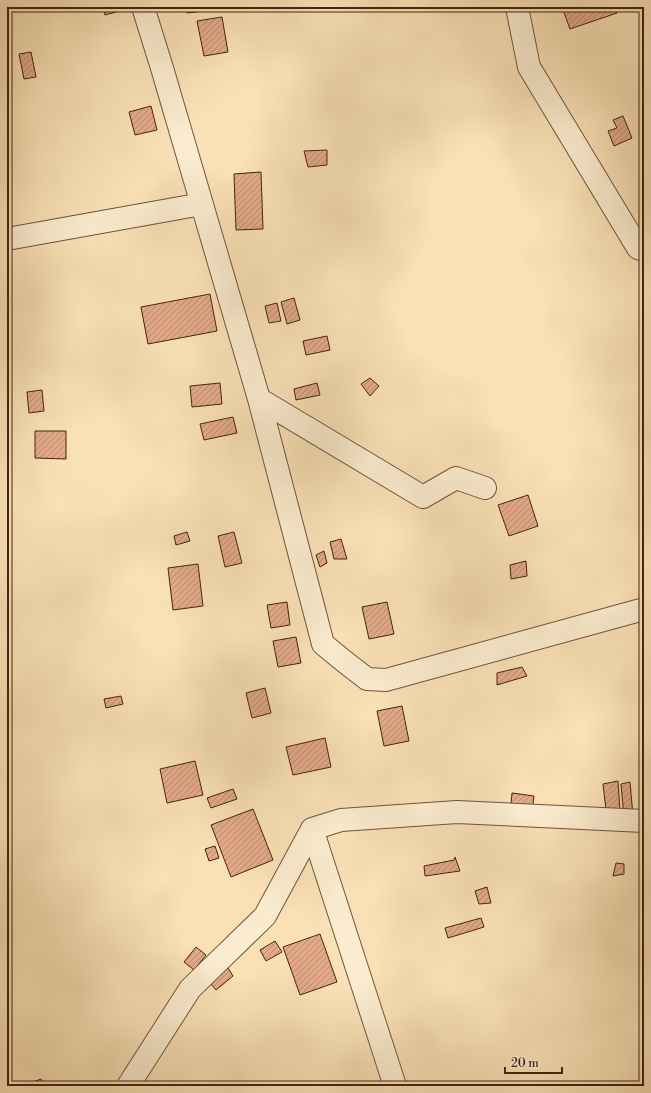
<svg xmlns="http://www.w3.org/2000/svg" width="651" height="1093" viewBox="0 0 651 1093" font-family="'Libre Bodoni',serif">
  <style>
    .building { fill: url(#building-hatch); stroke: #442213 }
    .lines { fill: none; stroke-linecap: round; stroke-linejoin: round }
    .street-casing { stroke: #71523c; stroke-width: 24 }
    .street { stroke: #fbeccf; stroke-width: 22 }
  </style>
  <defs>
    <pattern id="building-hatch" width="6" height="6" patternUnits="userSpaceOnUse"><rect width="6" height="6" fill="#e3aa8a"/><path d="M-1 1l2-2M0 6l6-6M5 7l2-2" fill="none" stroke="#ba8a70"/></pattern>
  </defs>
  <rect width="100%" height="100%" fill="#f9e1b5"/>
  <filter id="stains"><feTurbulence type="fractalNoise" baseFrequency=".005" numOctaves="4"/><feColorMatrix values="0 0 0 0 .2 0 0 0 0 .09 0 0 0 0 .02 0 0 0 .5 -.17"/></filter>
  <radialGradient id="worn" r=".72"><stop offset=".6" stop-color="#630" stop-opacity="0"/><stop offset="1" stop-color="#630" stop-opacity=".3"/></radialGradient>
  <!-- building -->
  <path class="building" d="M103,7h12l1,5 -11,3z
    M186,7h28v3l-27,3z
    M562,7h20l1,4 10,-3v-1h22l2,6 -47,16z
    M222,17l6,35 -24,4 -7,-35z
    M31,52l5,25 -12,2 -5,-25z
    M151,106l6,24 -22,5 -6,-23z
    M623,116l9,22 -18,8 -6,-15 9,-3 -4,-8z
    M327,150v15l-19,2 -4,-16z
    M261,172l2,57 -27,1 -2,-56z
    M210,294l7,37 -69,13 -7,-37z
    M294,298l6,22 -13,4 -6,-22z
    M277,303l4,18 -12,2 -4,-17z
    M327,336l3,14 -24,5 -3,-14z
    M370,378l9,8 -9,10 -9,-12z
    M220,383l2,21 -30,3 -2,-21z
    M317,383l3,12 -24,5 -2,-11z
    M42,390l2,21 -15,2 -2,-21z
    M233,417l4,16 -33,7 -4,-16z
    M35,431h31v28l-31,-1z
    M528,495l10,31 -29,10 -11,-31z
    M187,532l3,9 -14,4 -2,-9z
    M234,532l8,31 -17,4 -7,-31z
    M341,539l6,20h-13l-4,-17z
    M324,551l3,12 -7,4 -4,-12z
    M526,561l1,15 -16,3 -1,-14z
    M198,564l5,42 -30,4 -5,-42z
    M287,602l3,23 -19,3 -4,-23z
    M387,602l7,32 -25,5 -7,-32z
    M296,637l5,26 -23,4 -5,-26z
    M522,667l5,9 -30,9v-12z
    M265,688l6,25 -19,5 -6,-25z
    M121,696l2,8 -17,4 -2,-9z
    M402,706l7,35 -25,5 -7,-35z
    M325,738l6,29 -38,8 -7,-28z
    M195,761l8,34 -36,8 -7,-34z
    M618,781l3,45 -13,1 -5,-43z
    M630,782l4,45 -9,2 -4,-45z
    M233,789l4,10 -26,9 -4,-10z
    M512,793l22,3 -3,23 -21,-3z
    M253,809l20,51 -42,17 -20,-52z
    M215,846l4,12 -10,3 -4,-12z
    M455,857l5,14 -35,5 -1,-10 30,-6z
    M616,863l8,1v10l-11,2z
    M487,887l4,16 -12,1 -4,-13z
    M481,918l3,9 -36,11 -3,-10z
    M320,934l17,48 -37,13 -17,-48z
    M275,941l7,11 -16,9 -6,-11z
    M196,947l10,8 -12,15 -10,-8z
    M228,968l5,8 -17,14 -6,-7z
    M41,1079l3,7h-22z"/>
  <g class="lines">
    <defs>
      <path id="street" d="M143,7l19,61 97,331 64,245 22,18 22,17 19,1 258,-71
        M517,7l12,60 109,181 6,2
        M7,239l195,-35
        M259,399l164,98 33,-19 29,10
        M312,829l83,257
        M128,1086l62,-97 75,-73 47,-87 29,-9 116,-8 187,9"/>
    </defs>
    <!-- street casing -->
    <use href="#street" class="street-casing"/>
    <!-- street -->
    <use href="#street" class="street"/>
  </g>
  <!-- margin -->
  <rect width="651" height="1093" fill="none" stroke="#f9e1b5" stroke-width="24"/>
  <rect x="8" y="8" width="635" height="1077" fill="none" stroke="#442213" stroke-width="2"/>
  <rect x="12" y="12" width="627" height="1069" fill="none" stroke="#442213"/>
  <!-- scale -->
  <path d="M505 1067v6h57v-6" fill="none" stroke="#442213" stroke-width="2"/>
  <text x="511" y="1067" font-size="12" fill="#442213" stroke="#fbeccf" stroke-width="3" paint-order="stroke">20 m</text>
  <rect width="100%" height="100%" filter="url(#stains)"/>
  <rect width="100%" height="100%" fill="url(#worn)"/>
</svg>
